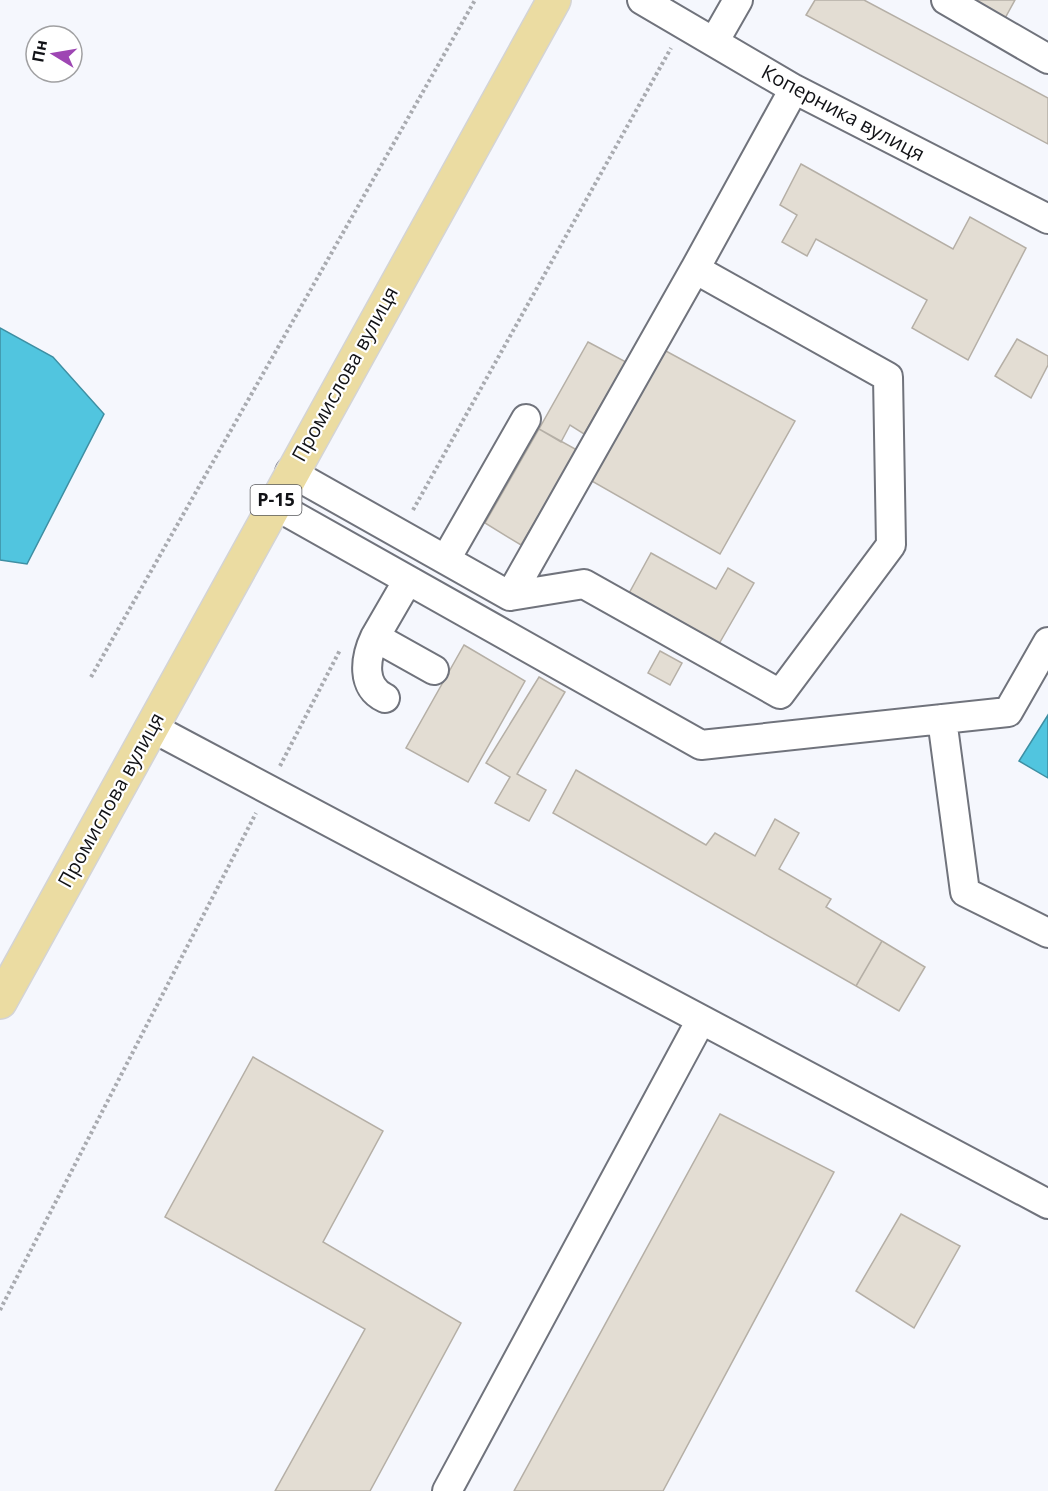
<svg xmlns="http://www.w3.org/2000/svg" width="1048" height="1491" viewBox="0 0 1048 1491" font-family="'Open Sans',sans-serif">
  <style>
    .water { fill: #51c5df; stroke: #3e8fa3; stroke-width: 1.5 }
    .building { fill: #e3ddd3; stroke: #b5afa6; stroke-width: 1.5 }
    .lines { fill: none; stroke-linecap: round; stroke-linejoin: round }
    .minor-casing { stroke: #70737c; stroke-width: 32 }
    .major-casing { stroke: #d4d4d5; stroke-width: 36 }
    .path { stroke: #a9abb0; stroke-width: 4; stroke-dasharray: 3 3; stroke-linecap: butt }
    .minor { stroke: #fff; stroke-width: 28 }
    .major { stroke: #ebdca2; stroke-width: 33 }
    .labels { text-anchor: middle; stroke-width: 4.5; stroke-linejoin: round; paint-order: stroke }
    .shield { fill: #fff; stroke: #58595c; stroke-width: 1.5 }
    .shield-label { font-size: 18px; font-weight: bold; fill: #111216 }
    .street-label { font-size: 20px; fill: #111216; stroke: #fff }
  </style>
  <rect width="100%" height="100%" fill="#f5f7fd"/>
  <!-- water -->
  <path class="water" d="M0,328l53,29 51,57 -77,150 -27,-4z
    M1048,715v63l-29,-17z"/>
  <!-- building -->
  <path class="building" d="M815,0h49l184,98v46l-242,-129z
    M970,0h45l-11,20z
    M801,164l152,85 17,-32 56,31 -58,112 -56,-32 15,-28 -111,-61 -9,17 -25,-14 15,-27 -17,-10z
    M1017,339l31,17v9l-17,33 -36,-22z
    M588,342l38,20 -42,72 -14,-9 -9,17 -22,-13z
    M664,350l131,71 -75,133 -130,-74z
    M539,429l38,21 -56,95 -36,-22z
    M651,553l65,36 12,-21 26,15 -38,66 -89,-52z
    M464,645l61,36 -57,101 -62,-34z
    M660,651l22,12 -12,22 -22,-12z
    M539,677l26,15 -48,82 29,16 -17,31 -34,-18 15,-26 -24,-14z
    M576,770l130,75 9,-12 40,23 20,-37 24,14 -20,36 52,30 -5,8 56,34 -26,45 -303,-173z
    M882,941l43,26 -26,44 -43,-25z
    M253,1057l130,74 -60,111 138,81 -91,168h-95l90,-162 -200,-112z
    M720,1114l114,58 -171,319h-149z
    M901,1214l59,32 -46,82 -58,-37z"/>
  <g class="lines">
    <defs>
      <path id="minor" d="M642,0l152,89 254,130
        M946,0l102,59
        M714,42l24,-42
        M290,472l220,124 185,-327
        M273,504l428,241 307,-33 40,-70
        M446,559l80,-140
        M408,580l-33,57 59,33
        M510,596l74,-12 196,110 111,-149 -3,-168 -193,-108 99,-180
        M375,637c-10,21 -14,50 10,61
        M942,719l23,173 83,41
        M151,727l897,477
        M447,1491l254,-471"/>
      <path id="major" d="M0,1002l554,-1002"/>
    </defs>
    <!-- minor casing -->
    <use href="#minor" class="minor-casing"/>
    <!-- major casing -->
    <use href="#major" class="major-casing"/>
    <!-- path -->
    <path class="path" d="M413,510l258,-462
      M91,677l384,-677
      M280,766l60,-116
      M0,1310l256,-497"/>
    <!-- minor -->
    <use href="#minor" class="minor"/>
    <!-- major -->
    <use href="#major" class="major"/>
  </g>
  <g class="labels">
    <!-- shield labels -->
    <rect class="shield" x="250.5" y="485" width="51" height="30" rx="4.5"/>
    <g class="shield-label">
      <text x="276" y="506">Р-15</text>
    </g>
    <!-- street labels -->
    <g class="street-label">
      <text transform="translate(843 113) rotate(28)" y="7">Коперника вулиця</text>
      <text transform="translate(345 374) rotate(-61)" y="7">Промислова вулиця</text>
      <text transform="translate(111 800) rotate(-61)" y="7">Промислова вулиця</text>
    </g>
  </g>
  <!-- north arrow -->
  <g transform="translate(54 54) rotate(281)"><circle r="28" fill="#ffffff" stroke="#a0a0a2" stroke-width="1.5"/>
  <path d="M0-4.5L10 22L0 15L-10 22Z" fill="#9e46b3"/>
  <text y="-9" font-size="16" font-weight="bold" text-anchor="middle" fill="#111216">Пн</text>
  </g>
</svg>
